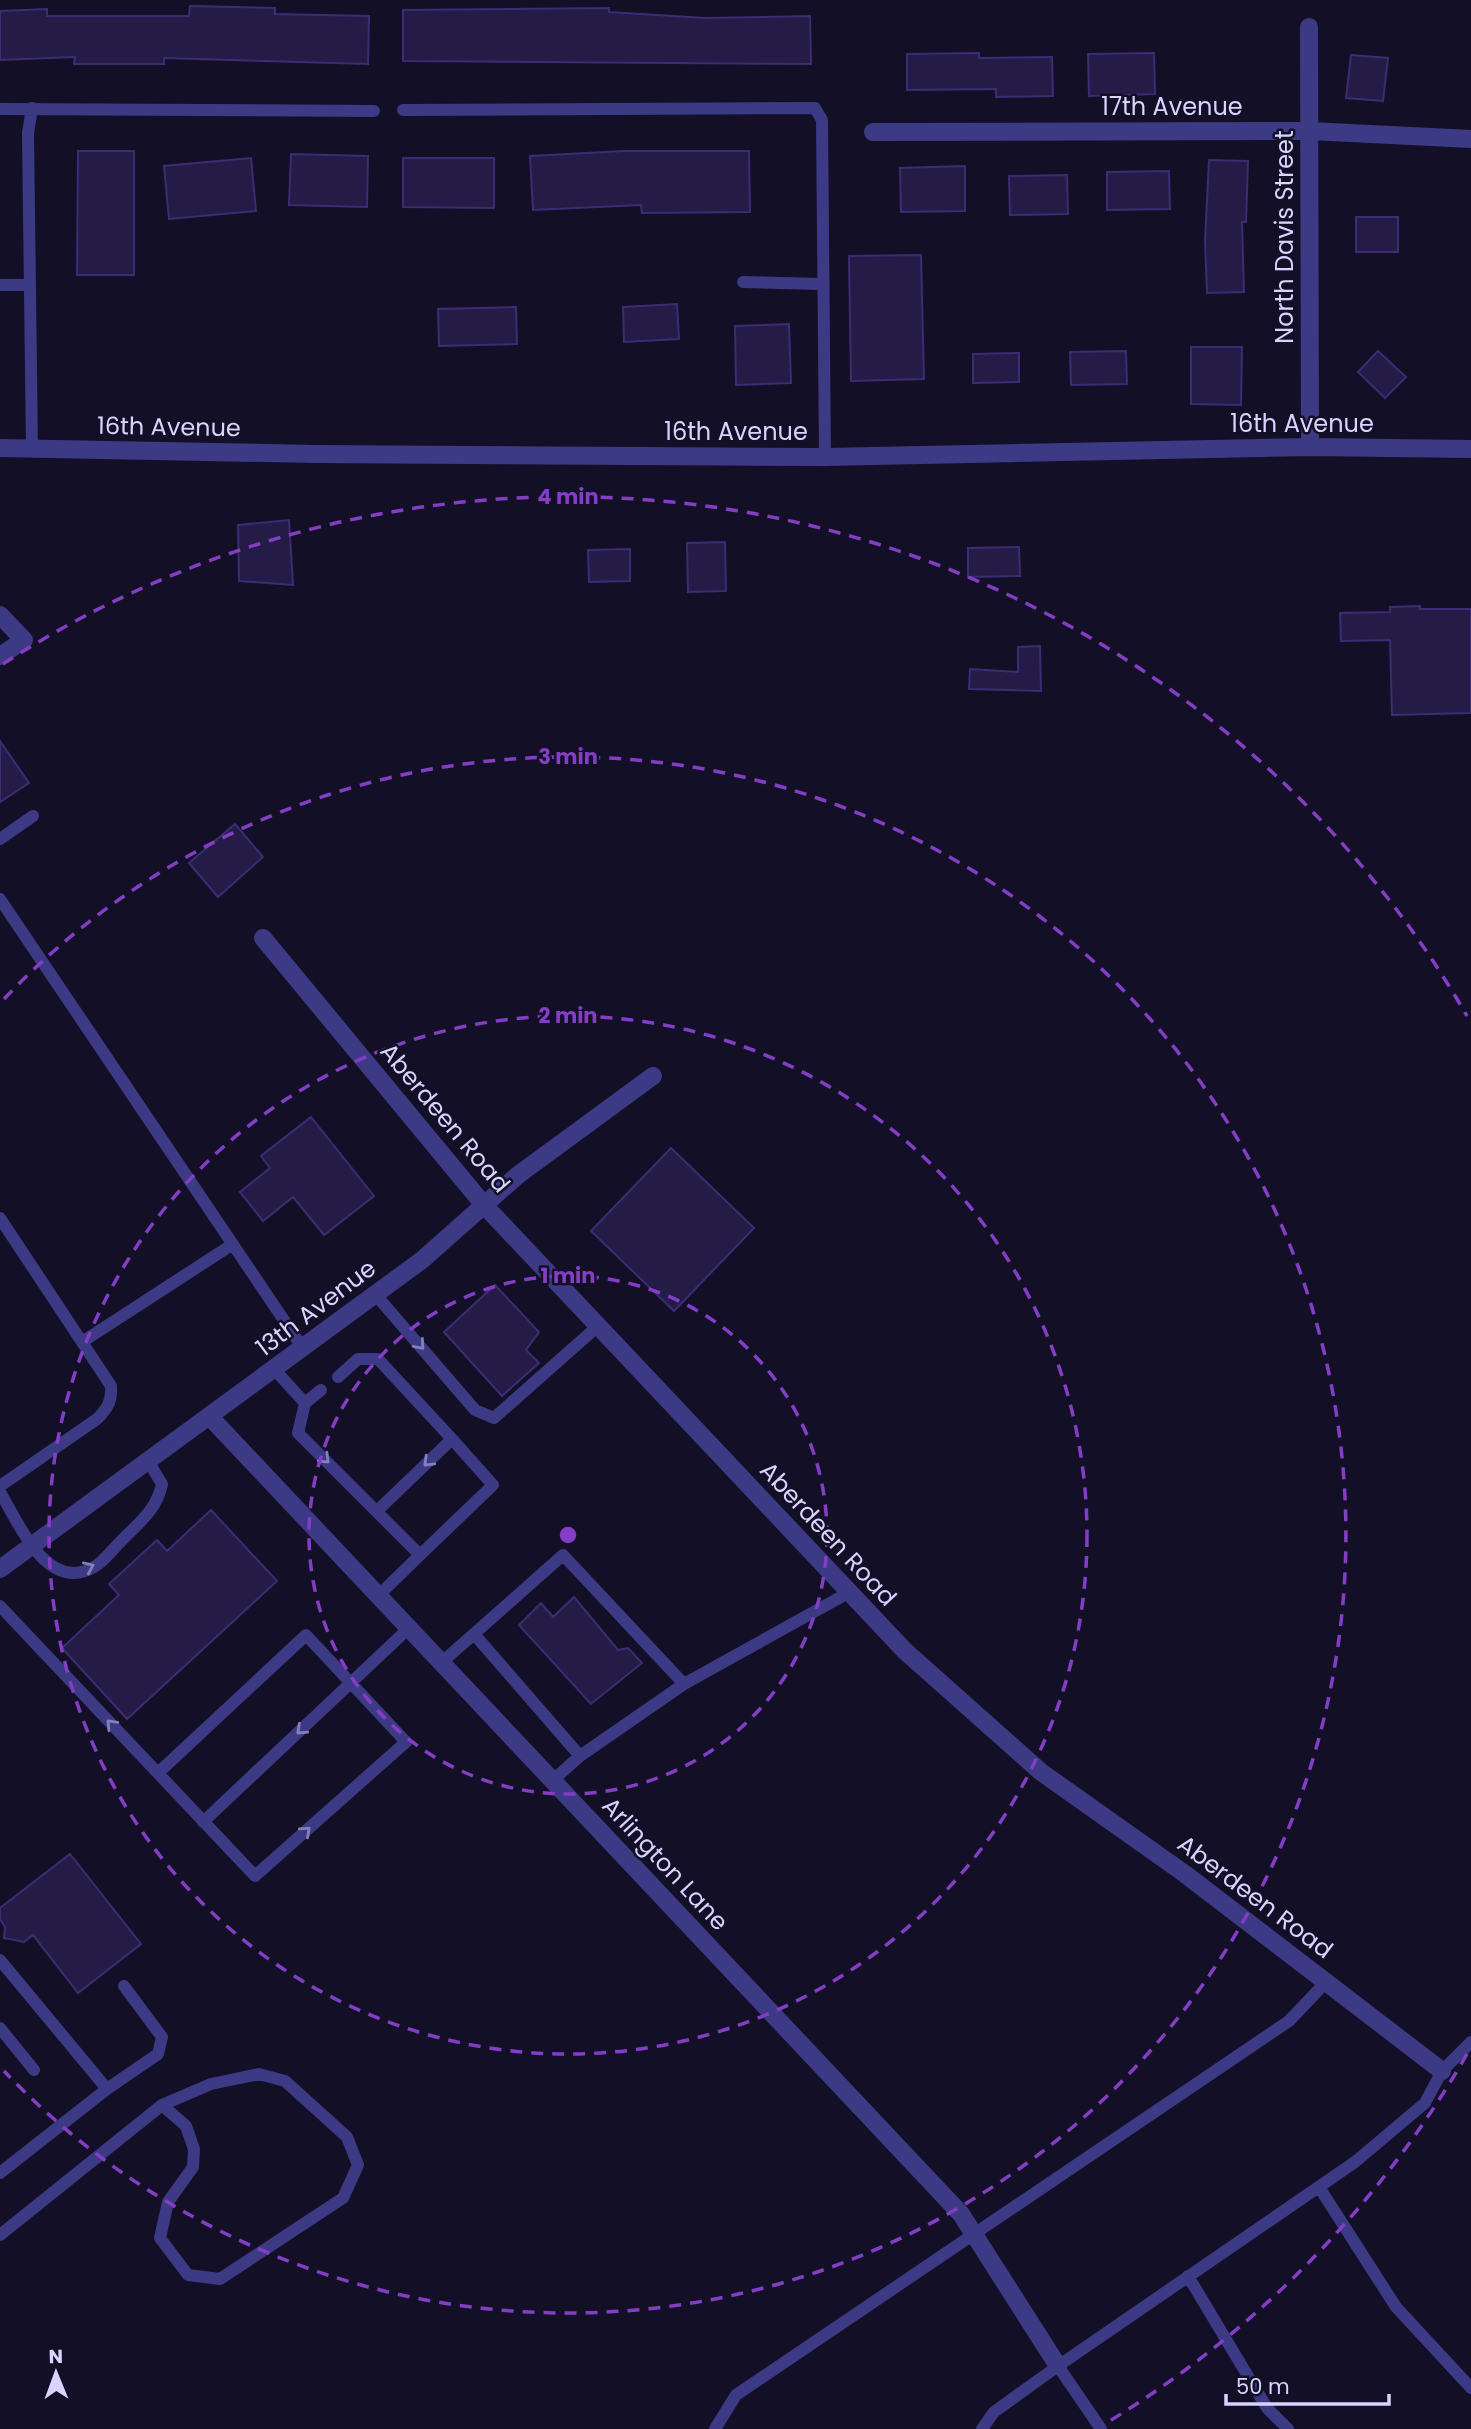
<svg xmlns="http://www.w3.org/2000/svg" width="1471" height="2429" viewBox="0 0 1471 2429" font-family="Poppins,sans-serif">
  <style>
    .building { fill: #241b47; stroke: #3b2d73; stroke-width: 2 }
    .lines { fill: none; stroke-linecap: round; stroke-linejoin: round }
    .service { stroke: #3d3a85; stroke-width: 12 }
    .minor { stroke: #3d3a85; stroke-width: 18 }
    .oneway { stroke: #837fbc }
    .ring { fill: none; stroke: #843dc5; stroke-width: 3.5; stroke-dasharray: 12 9 }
    .labels { text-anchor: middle; stroke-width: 5; stroke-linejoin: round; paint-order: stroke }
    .street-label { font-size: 24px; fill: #d9d4ff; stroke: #130f26 }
    .centre { fill: #843dc5; stroke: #130f26; stroke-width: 3.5 }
    .ring-label { font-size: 21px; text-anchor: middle; font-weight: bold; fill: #843dc5; stroke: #130f26; stroke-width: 5; stroke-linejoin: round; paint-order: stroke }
  </style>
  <rect width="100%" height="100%" fill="#130f26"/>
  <!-- building -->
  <path class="building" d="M190,6l85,2v6l94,2 -1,48 -204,-6v6h-90l1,-7 -75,3v-49l47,-2v7h142z
    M609,8v4l96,6 105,-2 1,48 -408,-3v-51z
    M979,53v5l73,-1 1,39 -57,1v-8l-89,1v-36z
    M1154,53l1,41 -66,2 -1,-42z
    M1351,55l37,3 -5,43 -37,-3z
    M78,151h56v124h-57z
    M624,151h125l1,61 -108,1 -1,-8 -108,5 -3,-54z
    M291,154l77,2 -1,51 -78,-2z
    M251,158l5,53 -87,8 -5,-53z
    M403,158h91v50l-91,-1z
    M1209,160l39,1 -2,61h-4l2,70 -37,1 -2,-52z
    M965,166v45l-64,1 -1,-44z
    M1169,171l1,38 -63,1v-38z
    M1067,175l1,39 -58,1 -1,-39z
    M1356,217h42v35h-42z
    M921,255l3,124 -73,2 -2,-125z
    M677,304l2,35 -55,3 -1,-35z
    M516,307l1,37 -78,2 -1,-37z
    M789,324l2,59 -55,2 -1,-59z
    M1191,347h51l-1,58 -50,-1z
    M1126,351l1,33 -56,1 -1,-33z
    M1378,351l28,26 -21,21 -27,-26z
    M1019,353v29l-46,1v-29z
    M289,520l4,65 -54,-4 -1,-56z
    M725,542l1,49 -38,1 -1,-49z
    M1019,547l1,29 -52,1v-29z
    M630,549v32l-41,1 -1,-32z
    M1420,606v3h51v104l-79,2 -2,-75 -49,1 -1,-28 50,-1v-5z
    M1040,646l1,45 -72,-2 1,-20 48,3v-25z
    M0,741l29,42 -29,19z
    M235,824l28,33 -45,40 -29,-34z
    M311,1117l63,79 -50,39 -31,-38 -30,24 -23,-29 30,-24 -9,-12z
    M671,1148l83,80 -80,83 -83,-80z
    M495,1285l44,47 -13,18 13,13 -37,33 -58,-64z
    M211,1510l66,71 -150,138 -65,-71 57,-53 -10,-11 48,-44 10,11z
    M574,1597l44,53 10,-2 14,15 -51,41 -72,-79 22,-22 12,14z
    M70,1854l71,90 -63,49 -45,-58 -9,7 -20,-4 1,-11 -5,-8v-11z"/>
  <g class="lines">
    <!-- service -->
    <path class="service" d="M0,109l374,2
      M403,110l412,-2 7,12 3,337
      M743,282l78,2
      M0,285h30
      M32,450l-4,-317 4,-25
      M0,839l33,-23
      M0,899l302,448
      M0,1218l111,168c1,15 -3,22 -14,33l-97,67
      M375,1294l100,116 19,8 104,-92
      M82,1342l151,-98
      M274,1369l31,34
      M338,1377l20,-18h20l74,80 -75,72
      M321,1390l-16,13 -7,30 122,122 73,-70 -41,-46
      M0,1492c17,28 43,93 85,79 15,-4 27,-21 37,-31 18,-18 35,-31 40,-56l-14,-23
      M378,1596l42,-41
      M0,1606l255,270 151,-134 -100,-107 -148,138
      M474,1634l106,122
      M441,1663l122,-108 121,129 -104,72 -28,25
      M684,1684l164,-91
      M203,1822l206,-194
      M0,1960l107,129 -107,84
      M0,2028l34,42
      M107,2089l51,-35 4,-17 -38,-51
      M1319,2187l77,120 75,81
      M0,2235l162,-130 49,-21 48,-10 26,7 62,56 11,28 -15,33 -123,81 -32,-4 -28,-37 8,-36 25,-35 1,-18 -8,-23 -24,-21
      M1188,2276l79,132 21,21
      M1058,2366l43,63
      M715,2429l21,-34 553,-374 37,-39
      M982,2429l12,-17 64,-46 297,-204 70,-59 17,-32 29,-29"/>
    <!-- minor -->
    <path class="minor" d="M1309,27l1,420
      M873,132l437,-1 161,8
      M0,448l315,6 510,3 485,-10 161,2
      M0,615l24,25 -24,16
      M263,938l221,267 421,446 136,121 144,102 257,197
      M210,1417l751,797 97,152
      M0,1569l422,-309 96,-85 135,-99"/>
  </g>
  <!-- one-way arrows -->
  <defs><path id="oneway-chevron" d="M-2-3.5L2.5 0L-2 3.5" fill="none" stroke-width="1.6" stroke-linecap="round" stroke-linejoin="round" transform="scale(1.75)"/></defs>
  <g class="oneway">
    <use href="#oneway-chevron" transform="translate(420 1345) rotate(49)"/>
    <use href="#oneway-chevron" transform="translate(325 1459) rotate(45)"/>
    <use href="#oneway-chevron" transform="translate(428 1462) rotate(136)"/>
    <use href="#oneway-chevron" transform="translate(89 1567) rotate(-24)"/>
    <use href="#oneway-chevron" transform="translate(111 1724) rotate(-133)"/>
    <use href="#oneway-chevron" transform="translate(301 1730) rotate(137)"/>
    <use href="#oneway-chevron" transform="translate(306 1831) rotate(-42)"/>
  </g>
  <!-- distance rings -->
  <g class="ring">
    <circle cx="568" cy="1535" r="259"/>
    <circle cx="568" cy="1535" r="519"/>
    <path d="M4 999A778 778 0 1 1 4 2071"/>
    <path d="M1467 2054A1038 1038 0 0 1 1103 2425M3 664A1038 1038 0 0 1 1467 1016"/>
  </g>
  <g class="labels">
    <!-- street labels -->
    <g class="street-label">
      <text x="1172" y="115">17th Avenue</text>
      <text transform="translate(1285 237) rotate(-90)" y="8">North Davis Street</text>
      <text x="1302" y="432">16th Avenue</text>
      <text transform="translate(169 427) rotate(1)" y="8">16th Avenue</text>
      <text x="736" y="440">16th Avenue</text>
      <text transform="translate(445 1118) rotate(50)" y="8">Aberdeen Road</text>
      <text transform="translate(316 1308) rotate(-37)" y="8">13th Avenue</text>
      <text transform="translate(828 1534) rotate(47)" y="8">Aberdeen Road</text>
      <text transform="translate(665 1864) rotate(47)" y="8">Arlington Lane</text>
      <text transform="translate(1255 1897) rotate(37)" y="8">Aberdeen Road</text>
    </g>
  </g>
  <circle cx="568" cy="1535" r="10" class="centre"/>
  <g class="ring-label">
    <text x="568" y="504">4 min</text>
    <text x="568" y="764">3 min</text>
    <text x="568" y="1023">2 min</text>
    <text x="568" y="1283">1 min</text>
  </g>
  <!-- north arrow -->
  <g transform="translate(56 2373) rotate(359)" stroke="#130f26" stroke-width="5" paint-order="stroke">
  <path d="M0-5L12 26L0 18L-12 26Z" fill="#d9d4ff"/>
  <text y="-10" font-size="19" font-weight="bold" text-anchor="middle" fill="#d9d4ff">N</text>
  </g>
  <!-- scale -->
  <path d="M1226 2394v10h163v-10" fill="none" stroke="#d9d4ff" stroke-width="3.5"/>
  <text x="1236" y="2394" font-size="21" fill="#d9d4ff" stroke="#130f26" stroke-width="5" paint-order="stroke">50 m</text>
</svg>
